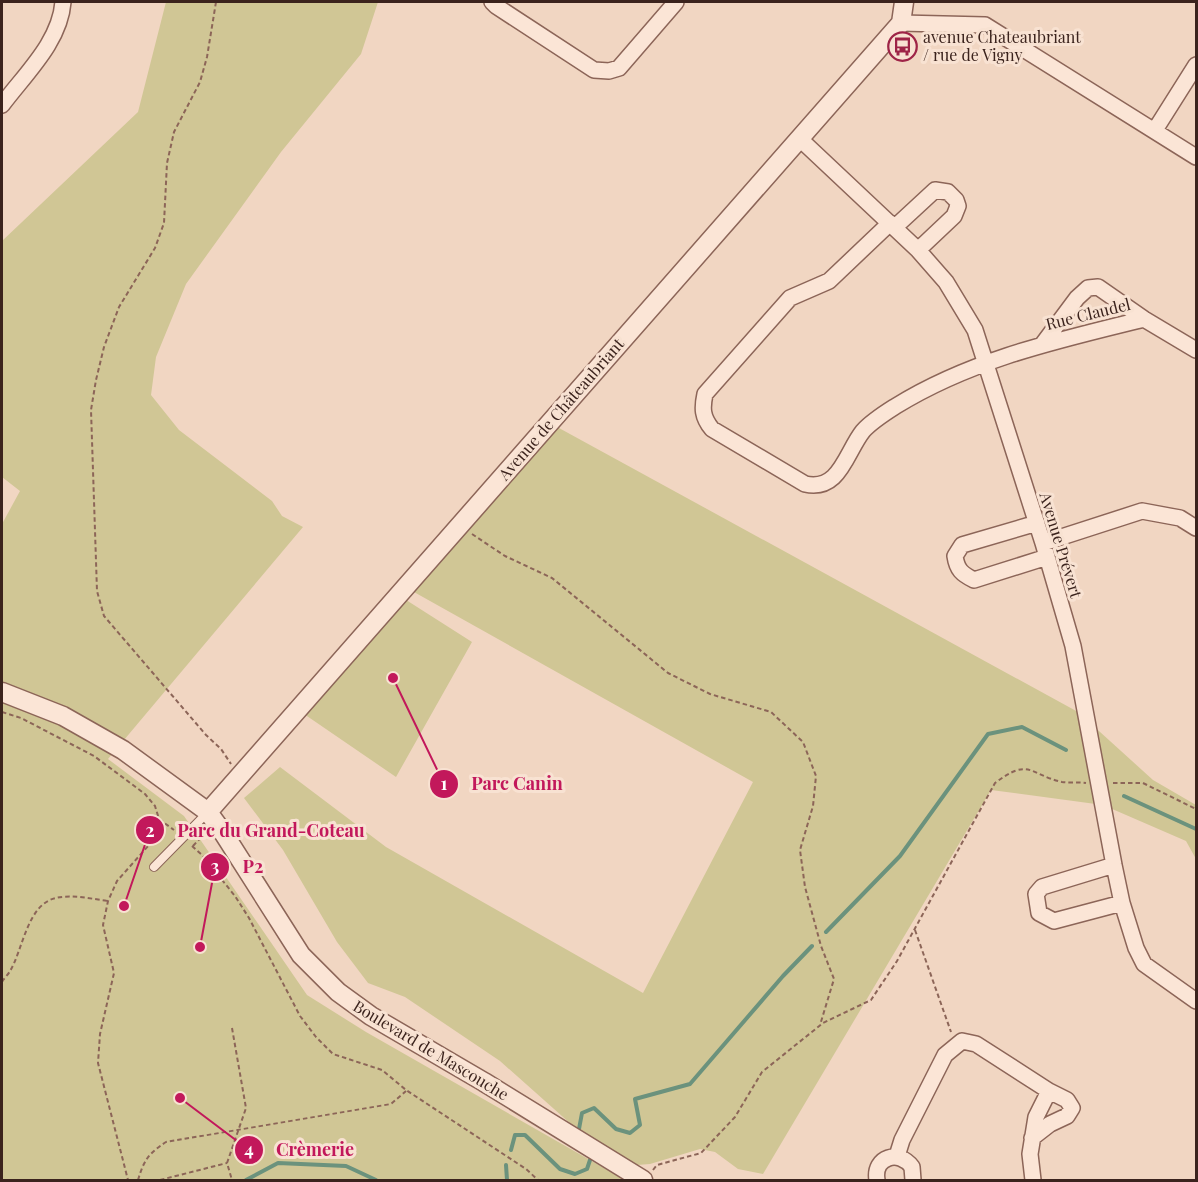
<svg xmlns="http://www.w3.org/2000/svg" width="1198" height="1182" viewBox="0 0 1198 1182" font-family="'Playfair Display',serif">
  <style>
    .green { fill: #d0c695 }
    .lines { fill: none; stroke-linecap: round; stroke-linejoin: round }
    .stream { stroke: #6b927d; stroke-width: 4 }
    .service-casing { stroke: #8c6558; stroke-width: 10 }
    .minor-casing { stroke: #8c6558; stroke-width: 18 }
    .tertiary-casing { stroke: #8c6558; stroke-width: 21 }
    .path { stroke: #8c6558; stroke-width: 2; stroke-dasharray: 4.5 3; stroke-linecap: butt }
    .service { stroke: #fbe5d6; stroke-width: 8 }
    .minor { stroke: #fbe5d6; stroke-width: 15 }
    .tertiary { stroke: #fbe5d6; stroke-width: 18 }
    .labels { text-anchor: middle; stroke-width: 6; stroke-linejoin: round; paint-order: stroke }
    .poi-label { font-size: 16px; fill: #3b231d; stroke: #f8e2d2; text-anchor: start }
    .street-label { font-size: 16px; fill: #3b231d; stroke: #f8e2d2 }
    .leader { fill: none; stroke: #c2185b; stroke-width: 2 }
    .callout-dot { fill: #c2185b; stroke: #f8e2d2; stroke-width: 2 }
    .mark-label { font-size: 18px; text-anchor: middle; font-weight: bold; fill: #fff }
    .callout-label { font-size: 18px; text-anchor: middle; font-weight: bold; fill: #c2185b; stroke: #f8e2d2; stroke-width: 6; stroke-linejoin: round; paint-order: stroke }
  </style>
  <rect width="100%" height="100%" fill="#f1d6c2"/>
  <!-- green -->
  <path class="green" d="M166,2h212l-17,52 -80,98 -95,132 -30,73 -5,38 28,35 93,71 10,15 21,11 -195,232 76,57 123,179 59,37 259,148h-623v-656l18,-33 -18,-14v-236l136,-129z
    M548,422l530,290 75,68 43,25v54l-10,-18 -83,-36 -112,-15 -228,384 -25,-5 -23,-17 -15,-3 -50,15 -13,1 -65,-40 -72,-64 -95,-64 -37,-14 -31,-41 -54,-92 -39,-52 36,-31 106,80 257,146 110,-211 -348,-195z
    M403,598l69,44 -76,135 -92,-63z"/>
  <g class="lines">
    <!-- stream -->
    <path class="stream" d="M1124,796l72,33
      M826,932l74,-76 88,-122 34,-7 44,23
      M579,1129l3,-16 12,-5 22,21 14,4 10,-8 -5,-26 55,-15 93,-108 29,-30
      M511,1150l4,-15h10l35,34 15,5 12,-5 3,-9
      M506,1165l1,15
      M246,1180l32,-17 68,3 30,14"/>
    <defs>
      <path id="service" d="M154,867l54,-55"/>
      <path id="minor" d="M492,2l4,4 98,64 15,1 10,-3 57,-66
        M901,23l84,2 211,132
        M2,105c23,-31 58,-63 61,-103
        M1155,130l41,-65
        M800,139l118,111 28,32 29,48 68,213 30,103 41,219 8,38 14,45 8,16 52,37
        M890,223l-61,58 -39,17 -85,96c-3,14 -3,23 7,35l93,55c35,8 41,-32 58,-53 9,-10 22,-18 33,-25 76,-47 163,-66 248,-87
        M895,227l40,-37 13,2 8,8 2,6 -4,10 -36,34
        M1042,345l35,-47 11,-10 10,-1 46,32 52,31
        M1037,523l-75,22 -7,11c2,14 7,18 19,24l73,-23
        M1043,543l99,-32 38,7 16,10
        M1114,865l-72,22 -6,7 3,19 15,8 68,-18
        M897,1156l5,-16 43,-85 17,-14 14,3 73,47 18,9 5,8 -5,8 -17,8 -18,14
        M877,1180c-4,-23 22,-31 35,-13l1,13
        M1033,1180l-3,-26 6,-37 13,-26"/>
      <path id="tertiary" d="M2,692l61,24 60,34 85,62 16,22 77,121 37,37 33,24 113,66 159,98
        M208,812l693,-789 3,-21"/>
    </defs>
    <!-- service casing -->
    <use href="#service" class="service-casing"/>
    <!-- minor casing -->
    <use href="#minor" class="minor-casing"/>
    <!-- tertiary casing -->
    <use href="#tertiary" class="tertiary-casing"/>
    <!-- path -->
    <path class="path" d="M216,2l-9,55 -7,25 -26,50 -7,31 -3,60 -9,25 -36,59 -15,40 -8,33 -5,30 6,181 7,25 102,119 15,14 10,15
      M472,534l33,22 47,22 116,95 42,21 61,18 32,30 13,34 -3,30 -13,44 5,37 16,59 13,33 -14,46
      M2,712l19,6 73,38 51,38 10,12 4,13 -2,11 -8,15 -32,36 -9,20 -5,24 11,48 -14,61 -2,29 30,117
      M1113,783h30l53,26
      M159,819l15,11
      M192,846l10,9 33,41 14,22 51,98 16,21 17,17 49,16 24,20 120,79 12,11
      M193,846l12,-13
      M915,930l36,102
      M2,982c2,-4 6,-7 8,-11 13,-21 17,-67 46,-73 16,-4 36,1 52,3
      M232,1028l14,80 -19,55 5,17
      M653,1170l4,-5 44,-12 34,-36 27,-45 61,-49 48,-23 26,-39 98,-178c35,-26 33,-9 67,-1 7,1 16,0 24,1
      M138,1180c6,-20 10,-26 28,-38l225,-38 15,-13
      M160,1180l67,-17"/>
    <!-- service -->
    <use href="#service" class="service"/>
    <!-- minor -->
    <use href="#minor" class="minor"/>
    <!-- tertiary -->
    <use href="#tertiary" class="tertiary"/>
  </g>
  <!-- icons -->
  <defs>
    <symbol id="bus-ring" viewBox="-11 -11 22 22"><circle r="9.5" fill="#f8e2d2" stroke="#9e2447" stroke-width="1.5"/><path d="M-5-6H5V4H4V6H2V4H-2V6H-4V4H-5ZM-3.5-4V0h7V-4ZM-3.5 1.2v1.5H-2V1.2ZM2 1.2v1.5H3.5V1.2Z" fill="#9e2447"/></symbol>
  </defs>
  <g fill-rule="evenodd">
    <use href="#bus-ring" x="886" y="30" width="33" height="33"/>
  </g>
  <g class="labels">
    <!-- poi labels -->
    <g class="poi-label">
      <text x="923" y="43">avenue Chateaubriant<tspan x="923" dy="18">/ rue de Vigny</tspan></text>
    </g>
    <!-- street labels -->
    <g class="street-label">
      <text transform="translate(1088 314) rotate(-14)" y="6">Rue Claudel</text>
      <text transform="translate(561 409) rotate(-49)" y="6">Avenue de Châteaubriant</text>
      <text transform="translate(1061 545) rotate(73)" y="6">Avenue Prévert</text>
      <text transform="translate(431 1050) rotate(31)" y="6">Boulevard de Mascouche</text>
    </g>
  </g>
  <!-- callouts -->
  <path class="leader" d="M393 678L444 784M124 906L150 830M200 947L215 867M180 1098L249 1150"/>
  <g class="callout-dot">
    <circle cx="393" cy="678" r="6"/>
    <circle cx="124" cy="906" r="6"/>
    <circle cx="200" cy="947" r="6"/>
    <circle cx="180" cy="1098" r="6"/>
    <circle cx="444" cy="784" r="15"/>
    <circle cx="150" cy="830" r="15"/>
    <circle cx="215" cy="867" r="15"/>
    <circle cx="249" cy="1150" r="15"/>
  </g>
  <g class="mark-label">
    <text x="444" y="790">1</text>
    <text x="150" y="837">2</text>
    <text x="215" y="873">3</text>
    <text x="249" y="1156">4</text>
  </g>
  <g class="callout-label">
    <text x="517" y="790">Parc Canin</text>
    <text x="271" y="837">Parc du Grand-Coteau</text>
    <text x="253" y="873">P2</text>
    <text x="315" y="1156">Crèmerie</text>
  </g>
  <!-- border -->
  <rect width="1198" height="1182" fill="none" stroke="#3b231d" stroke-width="6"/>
</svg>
